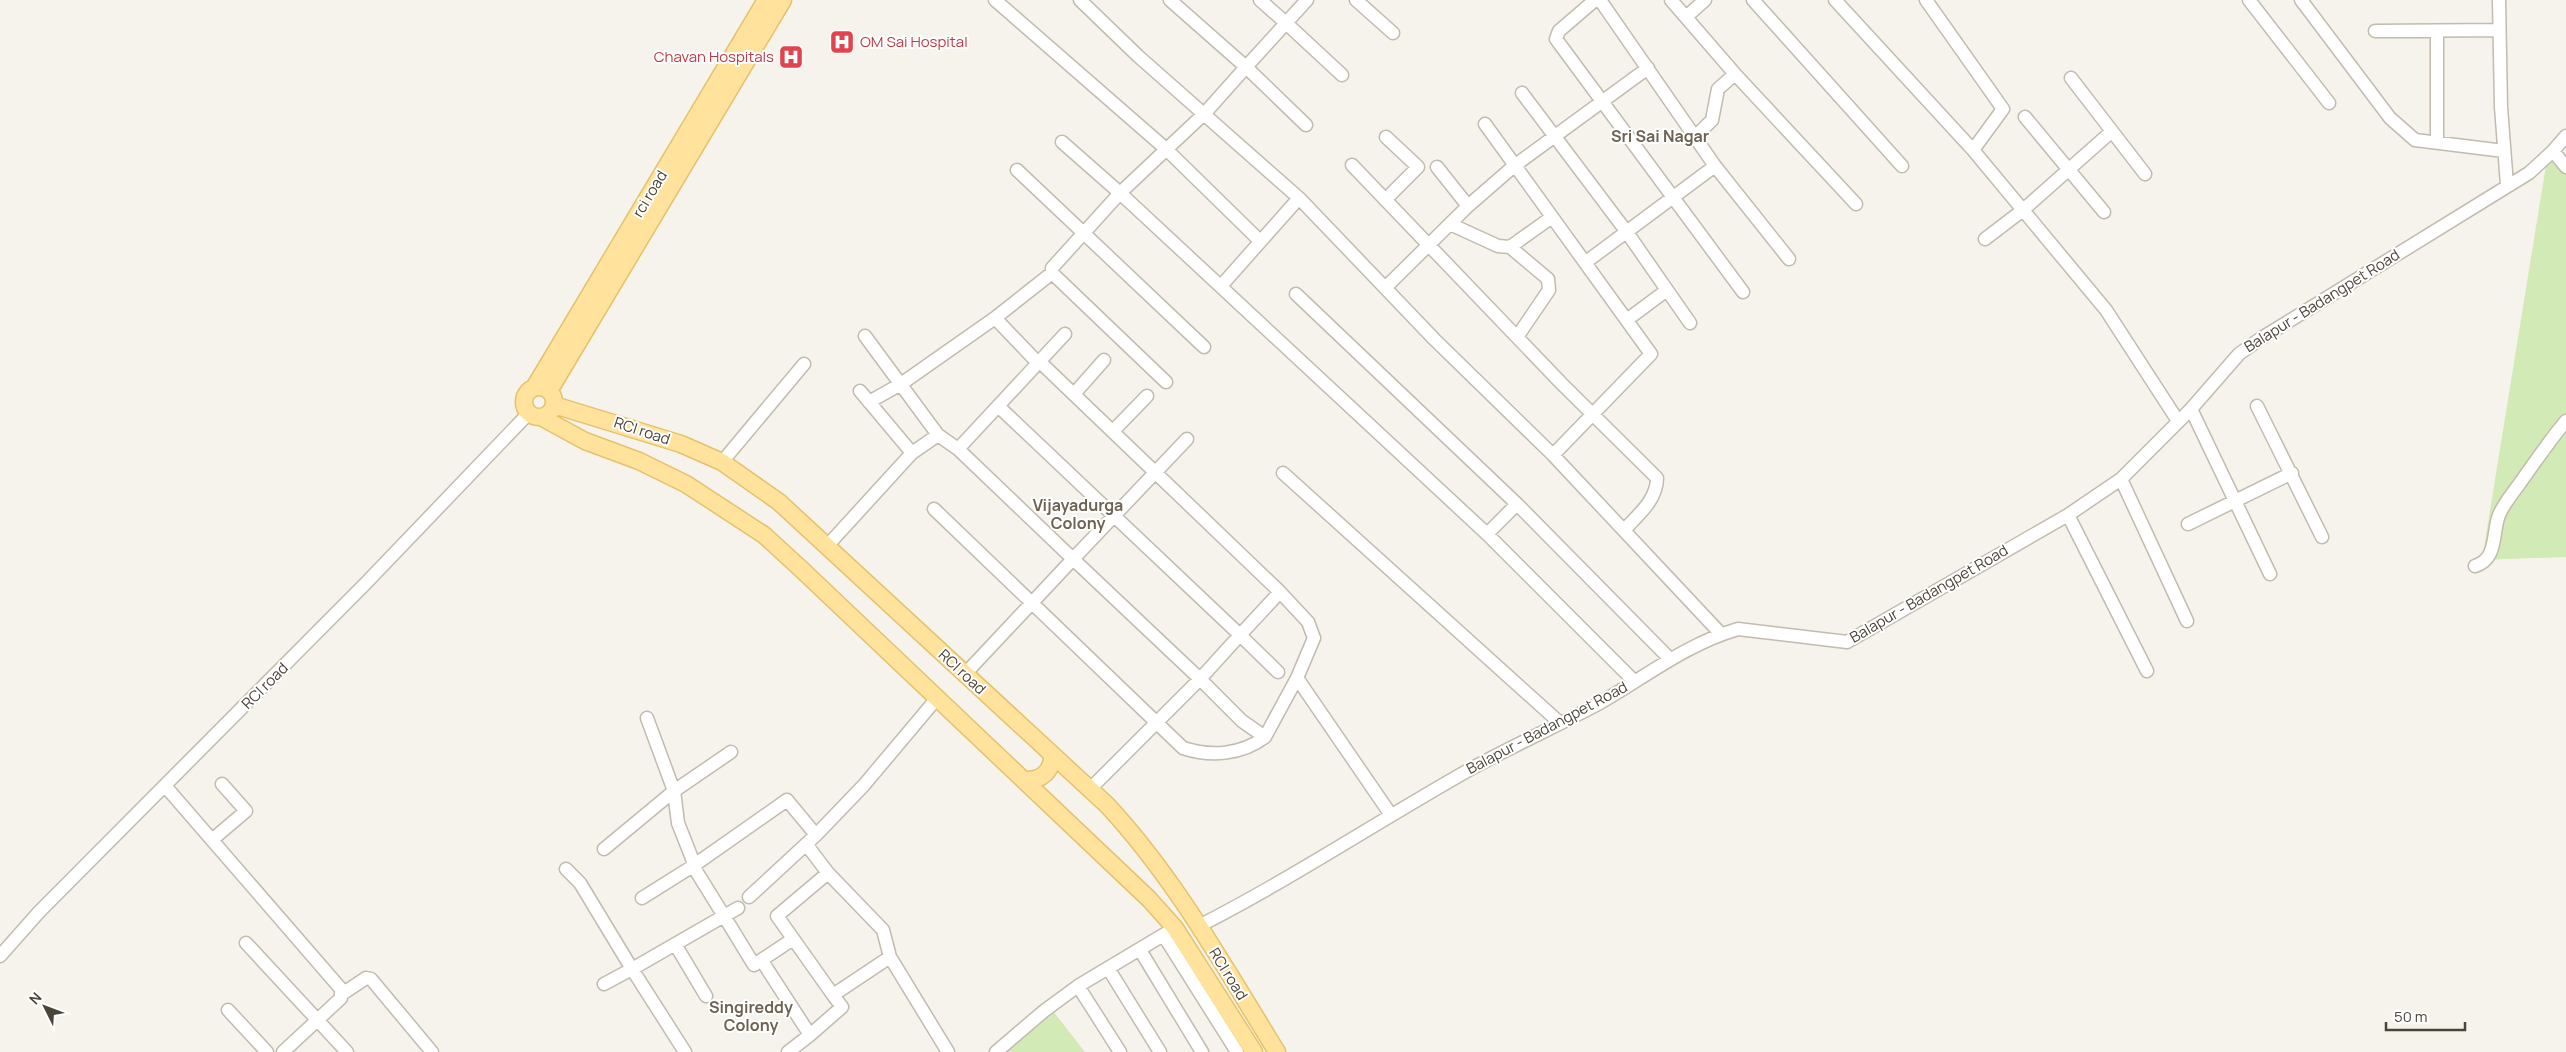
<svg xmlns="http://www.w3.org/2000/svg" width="2566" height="1052" viewBox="0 0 2566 1052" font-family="Manrope,sans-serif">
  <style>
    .green { fill: #d2eab5 }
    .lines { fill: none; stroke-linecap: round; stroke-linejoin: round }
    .minor-casing { stroke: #c2bbae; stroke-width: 15 }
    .major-casing { stroke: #e6c16a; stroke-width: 19 }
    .minor { stroke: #fff; stroke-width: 12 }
    .major { stroke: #ffe39c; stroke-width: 16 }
    .labels { text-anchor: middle; stroke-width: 4; stroke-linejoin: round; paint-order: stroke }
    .health-label { font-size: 15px; fill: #be3a42; stroke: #fff; text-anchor: start }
    .street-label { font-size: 15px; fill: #4b4439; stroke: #fff }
    .neighbourhood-label { font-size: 16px; font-weight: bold; fill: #6e6250; stroke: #fff }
  </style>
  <rect width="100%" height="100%" fill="#f6f3ec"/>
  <!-- green -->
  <path class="green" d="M2547,159l19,6v392l-84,3z
    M1053,1011l32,41h-80z"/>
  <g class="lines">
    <defs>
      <path id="minor" d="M995,0l171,149 94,92
        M1080,0l58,56 161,142 136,142 118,115 168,179
        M1170,0l76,67 -41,46 -85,80 367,341 147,147
        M1260,0l26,23 21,-23
        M1356,0l37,33
        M1595,0l-36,31 -3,8 187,253
        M1600,0l115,166 74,93
        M1671,0l64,74 121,130
        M1753,0l149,166
        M1835,0l138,150 133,160 72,111
        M1926,0l77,109 -30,41
        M2249,0l80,103
        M2301,0l89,118 25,22 89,11
        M2499,0l2,107 6,78
        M1686,17l19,-17
        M2375,31l124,-1
        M2071,78l74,96
        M1522,93l104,138 64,92
        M2025,117l79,95
        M1485,124l166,230 -98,101
        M1306,125l-60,-58 40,-44 56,52
        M1696,136l16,-16 6,-31 17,-15
        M1062,142l58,51 -68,75v5l114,109
        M2437,142v-111
        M2553,151l13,16
        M1352,165l209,218 96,95c0,22 -19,37 -33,52
        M1437,167l31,39
        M1017,170l187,177
        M1385,200l33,-33 -32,-30
        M1450,224l48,22 12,1 38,32 1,11 -32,47
        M1985,239l38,-29 88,-78
        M1510,247l42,-30
        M1586,262l129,-96
        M1221,286l78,-88
        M1386,287l82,-81 46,-40 134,-98
        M1296,294l221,210 153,155
        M995,318l57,-45
        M1628,319l39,-29
        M865,336l73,99
        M1074,394l30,-34
        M869,402l32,-18 94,-66 43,45
        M998,406l242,229 40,-43 -241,-231
        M2257,406l65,131
        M2191,409l79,165
        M1113,431l34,-35
        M1187,439l-114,120 127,120 40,-44 38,37
        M958,449l107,-115
        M912,453l26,-18 20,14 115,110 -108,115
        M722,462l82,-98
        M1283,473l277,250
        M2121,479l66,142
        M934,509l249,239c28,9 58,7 82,-11
        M2068,515l79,156
        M2188,524l104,-51
        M1487,534l30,-30
        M828,545l84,-92 -52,-62
        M2475,566c23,-7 17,-33 24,-51 5,-12 14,-22 21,-32 15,-21 29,-42 46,-62
        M1280,592l28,30 6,16 -17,40 94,137
        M166,787l175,202v9l-58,54
        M1090,789l110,-110 42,42 23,16 32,-59
        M213,839l33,-28 -24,-27
        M806,844l22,29 -51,43 56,79 57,-38 58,95
        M604,849l70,-58 57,-39
        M566,869l14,14 52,86 -28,15
        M828,873l55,57 7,27
        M749,897l67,-62 48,-50 74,-88
        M642,898l51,-32v-5l-15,-38 -4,-32 -27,-73
        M738,908l-14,8 -31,-50 94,-66 29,35
        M1199,926c92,-47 178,-104 268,-155 43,-24 88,-44 131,-67 46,-26 88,-60 140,-75l109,13 221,-127 53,-36 70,-70 48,-55 21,-15 269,-166 24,-22 13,-15
        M1164,936l73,116
        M246,943l101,109
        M675,944l31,52
        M1140,950l62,102
        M0,956l39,-44 327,-329 162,-169
        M762,961l48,74 -22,17
        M1108,968l52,84
        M1078,986l42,66
        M342,994l24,-16 5,1 61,73
        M228,1010l39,42
        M810,1035l32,-28 -9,-12
        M685,1052l-53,-83 92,-53 30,49 39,-26
        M996,1052l48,-41 34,-25 97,-58"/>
      <path id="major" d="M524 402a15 15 0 1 1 30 0a15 15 0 1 1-30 0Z
        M534,388l232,-388
        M549,391l234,-391
        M554,405l127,39 41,18 57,40 328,303c68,73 118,163 170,247
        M541,417l44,24 54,20 47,23 78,51 36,33 349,331 26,29 79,124
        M1025,780c16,1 28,-9 27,-26"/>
    </defs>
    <!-- minor casing -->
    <use href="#minor" class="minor-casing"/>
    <!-- major casing -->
    <use href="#major" class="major-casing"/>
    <!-- minor -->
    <use href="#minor" class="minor"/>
    <!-- major -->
    <use href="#major" class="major"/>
  </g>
  <!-- icons -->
  <defs>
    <symbol id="hospital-square" viewBox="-11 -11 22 22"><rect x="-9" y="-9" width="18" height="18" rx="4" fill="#e0444e" stroke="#fff"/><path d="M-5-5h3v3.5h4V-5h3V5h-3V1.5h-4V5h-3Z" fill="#fff"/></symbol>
  </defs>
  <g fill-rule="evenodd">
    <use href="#hospital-square" x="828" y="28" width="28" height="28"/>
    <use href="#hospital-square" x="777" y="43" width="28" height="28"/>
  </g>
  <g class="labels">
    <!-- health labels -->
    <g class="health-label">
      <text x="860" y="47">OM Sai Hospital</text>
      <text x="774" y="62" text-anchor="end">Chavan Hospitals</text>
    </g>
    <!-- street labels -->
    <g class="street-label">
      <text transform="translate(650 194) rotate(-59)" y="5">rci road</text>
      <text transform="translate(2322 301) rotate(-32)" y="5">Balapur - Badangpet Road</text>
      <text transform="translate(642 431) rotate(18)" y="5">RCI road</text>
      <text transform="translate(1929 594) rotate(-30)" y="5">Balapur - Badangpet Road</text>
      <text transform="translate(962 672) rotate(43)" y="5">RCI road</text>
      <text transform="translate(265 686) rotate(-45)" y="5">RCI road</text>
      <text transform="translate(1547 728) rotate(-28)" y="5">Balapur - Badangpet Road</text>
      <text transform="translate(1228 974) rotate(58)" y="5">RCI road</text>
    </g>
    <!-- neighbourhood labels -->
    <g class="neighbourhood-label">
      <text x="1660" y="142">Sri Sai Nagar</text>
      <text x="1078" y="511">Vijayadurga<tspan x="1078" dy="18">Colony</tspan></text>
      <text x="751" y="1013">Singireddy<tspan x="751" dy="18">Colony</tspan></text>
    </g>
  </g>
  <!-- north arrow -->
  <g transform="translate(45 1007) rotate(312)" stroke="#ffffff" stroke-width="4" paint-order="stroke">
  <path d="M0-4L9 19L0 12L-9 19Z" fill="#4b4439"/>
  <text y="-8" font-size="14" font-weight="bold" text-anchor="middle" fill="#4b4439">N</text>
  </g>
  <!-- scale -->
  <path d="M2386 1022v8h79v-8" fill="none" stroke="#4b4439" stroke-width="2.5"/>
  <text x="2394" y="1022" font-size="15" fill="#4b4439" stroke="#ffffff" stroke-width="4" paint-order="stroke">50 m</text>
</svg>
